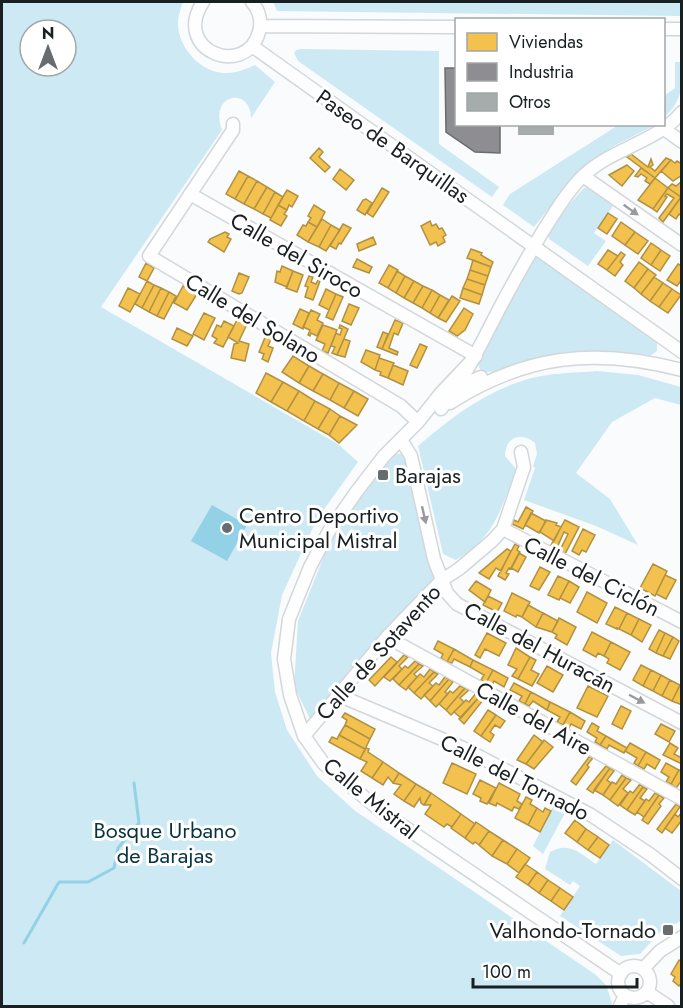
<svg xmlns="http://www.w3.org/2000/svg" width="683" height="1008" viewBox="0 0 683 1008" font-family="Jost,sans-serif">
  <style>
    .green { fill: #cde9f4; fill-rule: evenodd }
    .water { fill: #92d1e6 }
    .homes { fill: #f2c14e; stroke: #b19141; stroke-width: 1.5 }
    .industry { fill: #8d8d92; stroke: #6a6c70; stroke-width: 1.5 }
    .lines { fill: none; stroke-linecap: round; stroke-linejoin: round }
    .stream { stroke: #92d1e6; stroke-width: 3 }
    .building { fill: #a6abac }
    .minor-casing { stroke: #d3d7d9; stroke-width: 15 }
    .minor { stroke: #fefeff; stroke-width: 12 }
    .oneway { fill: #979a9c }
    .poi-dot { fill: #676d6e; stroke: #fff; stroke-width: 2 }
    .labels { text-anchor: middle; stroke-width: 6; stroke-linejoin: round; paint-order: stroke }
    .street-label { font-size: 22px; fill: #192022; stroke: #fff }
    .poi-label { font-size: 22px; fill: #192022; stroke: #fff; text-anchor: start }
    .park-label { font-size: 22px; fill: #083440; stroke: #fff }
  </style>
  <rect width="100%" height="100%" fill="#f9fbfc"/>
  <!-- green -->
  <path class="green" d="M2,2h181c-2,5 -4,12 -5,18 -2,26 23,54 49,53 10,0 19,-4 28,-8l20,17 -24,36c0,-32 -43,-25 -29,12l-121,177 237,137 20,18 -41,57 -35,76 -11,58 4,39 12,38 30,46 37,34 242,165 10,10 6,18 -1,3h-609zM30,30h36v36h-36z
    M273,2h408l1,14 -405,-5z
    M301,49l138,2v93l60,43 -7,10 -194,-136 -4,-8 2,-3z
    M675,62h6c1,26 2,37 -17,56v-22l11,-8z
    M620,124l35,1 -41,21 -35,24 -45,57 -31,-22 7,-11z
    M588,187l25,19 -19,27 12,8 -18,25 -39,-27 -1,-4 19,-28 17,-19z
    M537,257l4,1 116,83v10l-7,5c-36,-5 -71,-7 -106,0 -19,4 -45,18 -63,16l-3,-8 31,-63 23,-42z
    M597,371l41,4 43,12v18l-26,-7 -43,24 -36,51 34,26 28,46 -42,-19 -72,-26 11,-32 -2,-2 4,-12 -2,-11c-15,-12 -30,-5 -30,13l11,13c-15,40 -21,68 -60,91l-13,-6 -25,-108c32,-28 68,-55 110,-67 21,-6 46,-6 69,-8z
    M395,453l10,2 37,125 -129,145 -19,-39 4,-65 36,-90 39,-56z
    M554,804l12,7 -23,43 -10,-8z
    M613,840l68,51v30l-19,9 -22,24 -19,2 -61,-40 20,-30 -7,-5 -3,4 -25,-16 5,-17c19,-11 30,1 46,12z"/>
  <!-- water -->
  <path class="water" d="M212,505l35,20 -20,36 -36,-20z"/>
  <!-- homes -->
  <path class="homes" d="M319,148l4,4 -4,5 11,10 -5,5 -15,-14z
    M631,154l17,13 3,-8 2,6 -3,2 5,4 11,-13 5,2 -16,18 -28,-21z
    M671,160l4,3 2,-2 5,3v11l-9,6 -12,-10z
    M627,165l7,6 -12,15 -13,-11z
    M641,168l14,10 -5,6 -5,-3 2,-3 -6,-4 -3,3 -3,-1z
    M340,169l14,11 -8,10 -13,-11z
    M239,171l9,5 -13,23 -9,-5z
    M248,176l9,5 -13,23 -9,-5z
    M655,178l13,10 -15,21 -15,-9z
    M257,181l10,6 -13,22 -10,-5z
    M682,181v16h-1l-13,-9 4,-4 4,2z
    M267,187l8,5 -12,22 -9,-5z
    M382,188l7,4 -16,25 -6,-4z
    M668,188l13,9 -18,25 -4,-4 15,-20 -7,-4 -2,2 2,1 -10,15 -4,-3z
    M287,190l11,6 -6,11 -3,-2 -2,5 -9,-5z
    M275,192l8,5 -12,21 -8,-4z
    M681,197l1,19 -3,-2 -3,5 -7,-5z
    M366,199l6,4 -7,12 -8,-5 6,-10z
    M278,205l9,5 -3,4 3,2 -6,10 -11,-6z
    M314,205l11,7 -8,15 -9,-5 3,-4 -3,-2z
    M608,213l9,6 -10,15 -9,-6z
    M322,219l9,6 -12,22 -11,-5z
    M430,221l2,5 4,-2 3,5 3,-1 4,7 -3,2 2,5 -7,4 -2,-4 -6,3 -9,-19z
    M308,222l9,5 -9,15 -11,-7 6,-10 3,1z
    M621,222l14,10 -10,13 -13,-9z
    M343,224l8,4 -10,16 -2,-1 -3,6 -6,-3z
    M331,225l9,5 -14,21 -7,-4z
    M225,232l4,2 -2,3 4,2 -7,13 -16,-10 2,-3z
    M635,232l13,9 -10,13 -13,-9z
    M373,237l3,7 -17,7 -2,-7z
    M651,243l10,7 -10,15 -10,-7z
    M471,249l11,4 -1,2 12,7 -2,5 -24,-9z
    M608,250l10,6 -11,14 -9,-6z
    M661,250l9,6 -10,15 -9,-6z
    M621,252l4,3 -5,7 3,3 -8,11 -8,-6z
    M357,259l15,8 -3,6 -16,-6z
    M473,260l18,7 -3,9 -18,-6z
    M639,262l9,7 -14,19 -9,-7z
    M146,263l8,5 -7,13 -8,-4z
    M678,264l4,2v13l-5,7 -10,-6z
    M389,265l9,5 -10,18 -9,-5z
    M282,266l11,5 -6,16 -12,-5 2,-11 3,1z
    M648,269l8,6 -15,19 -7,-6z
    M470,270l18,6 -3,9 -18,-6z
    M293,271l10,4 -6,17 -11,-4z
    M397,271l8,5 -9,17 -8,-5z
    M239,273l10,4 -7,16 -3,1 -7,-3z
    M309,276l4,1 -2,5 5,2 2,-4 2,1 -7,19 -8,-3 3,-10 -3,-1z
    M405,276l9,5 -10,17 -8,-5z
    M654,277l9,6 -13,18 -9,-7z
    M467,279l18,6 -3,10 -19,-7z
    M147,281l7,4 -12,23 -7,-4z
    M414,281l9,5 -10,17 -9,-5z
    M663,283l9,6 -13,18 -9,-6z
    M154,285l7,3 -12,24 -7,-4z
    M183,286l14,8 -10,16 -13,-7z
    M423,286l9,4 -10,18 -9,-5z
    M128,288l12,6 -10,18 -11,-6z
    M161,288l8,4 -12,24 -8,-4z
    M463,288l19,7 -3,9 -19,-6z
    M326,289l10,5 -7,16 -10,-5z
    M672,289l9,6 -13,18 -9,-6z
    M432,290l8,5 -10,18 -8,-5z
    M169,292l7,4 -12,23 -7,-3z
    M336,294l7,3 -10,23 -7,-3z
    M440,295l9,5 -11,18 -8,-5z
    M452,296l8,5 -14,21 -8,-4z
    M349,304l10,4 -8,17 -9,-4z
    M464,308l9,6 -8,16 -8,6 -8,-5z
    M300,309l9,4 -6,16 -10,-5z
    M311,310l9,4 -3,6 6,3 -6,13 -6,-3 -1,3 -2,-1 2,-5 -7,-3z
    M204,313l11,5 -11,22 -11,-6z
    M238,318l9,6 -8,17 10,3 -4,17 -14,-3 3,-14 4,-1 -10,-6z
    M395,320l8,3 -5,12 -4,-2 -5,15 9,4 -1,3 -15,-6z
    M224,321l10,5 -11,21 -9,-4 3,-4 -5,-3 5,-11 4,2z
    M323,325l14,5 -9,23 -6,-2 3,-7 -9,-4z
    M340,325l8,4 -11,26 -5,-2 3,-6 -4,-1 5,-13 4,2 2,-6 -3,-1z
    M177,328l16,8 -6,10 -15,-7z
    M383,332l5,2 -6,15 -5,-2z
    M266,335l6,2 -4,9 5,2 -5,14 -6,-3 2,-5 -5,-2z
    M344,339l6,2 -5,16 -8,-2z
    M420,344l7,3 -10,21 -7,-3z
    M366,350l14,5 -5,15 -14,-8z
    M293,356l16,10 -10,17 -17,-11z
    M379,358l15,5 -6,15 -8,-3 1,-3 -6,-2z
    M393,365l15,6 -5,14 -15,-7z
    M309,366l14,8 -10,17 -14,-8z
    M266,373l17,9 -12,20 -15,-9z
    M323,374l16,9 -9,17 -17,-9z
    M283,382l16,9 -12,20 -16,-9z
    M339,383l15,8 -10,17 -14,-8z
    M299,391l16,10 -11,20 -17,-10z
    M354,391l14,8 -10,17 -14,-8z
    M315,401l15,8 -12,20 -14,-8z
    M330,409l10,7 -11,19 -11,-6z
    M340,416l17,9 -18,18 -10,-8z
    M526,507l7,4 -10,18 -11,-5 2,-4 4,2z
    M531,513l15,8 -7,12 -14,-8z
    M546,520l11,3 -1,2 5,2 -7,14 -14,-9z
    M565,520l14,7 -14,27 -6,-2 9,-18 -4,-2 -8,18 -6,-3z
    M583,529l12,6 -9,17 -4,-2 -3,5 -7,-4z
    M515,544l4,2 -2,4 3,2 -9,17 -2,-1 -3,5 3,1 -4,6 -7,-4z
    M507,549l4,2 -10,20 -5,-3 -7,11 -10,-6z
    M519,553l7,4 -8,15 -7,-4z
    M653,564l14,7 -12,25 -15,-8z
    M540,567l10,5 -11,18 -9,-4z
    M665,575l11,5 -10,19 -10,-5z
    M558,576l11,5 -10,19 -11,-5z
    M476,581l15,9 -6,12 -16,-12z
    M569,581l10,6 -9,16 -10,-5z
    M587,592l20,11 -10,20 -20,-11z
    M512,593l18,9 -8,15 -5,-2 -1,2 -12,-6z
    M488,596l14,7 -5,9 -14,-7z
    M528,605l15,8 -7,14 -14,-10z
    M615,607l12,6 -8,16 -2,-1v1l-11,-5z
    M543,613l15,8 -6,11 -16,-5z
    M627,613l12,6 -8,16 -12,-6z
    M559,618l17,9 -9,18 -12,-7 2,-3 -5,-3z
    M639,619l12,6 -9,17 -11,-7z
    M659,630l6,3 -9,20 -7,-4z
    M592,632l19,10 -7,14 -6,-3 -2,4 -13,-7z
    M487,633l19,10 -7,13 -14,-7 -5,9 -5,-3z
    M665,633l8,4 -10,19 -7,-3z
    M673,637l6,4 -9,18 -7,-3z
    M438,641l16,8 -7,13 -6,-4 2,-4 -9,-5z
    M611,642l19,10 -10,18 -13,-7 2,-4 -5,-3z
    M516,648l14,9 -12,22 -6,-3 5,-7 -9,-4z
    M454,649l19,11 -3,7 -16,-8 -2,4 -5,-1z
    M404,655l4,2 -9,9 3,3 -12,12 -6,-4z
    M391,657l6,5 -22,24 -6,-6z
    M530,657l6,3 -5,10 8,4 -7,12 -14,-7z
    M473,660l20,10 -7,13 -5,-3 3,-5 -14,-8z
    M415,661l4,3 -20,21 -6,-6 12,-13 3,2z
    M419,664l4,2 -9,8 3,3 -11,13 -7,-5z
    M641,665l10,5 -8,16 -10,-6z
    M547,666l16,9 -10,17 -16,-9z
    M430,669l4,3 -20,21 -6,-6 12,-13 4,3z
    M493,670l15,8 -4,9 -10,-6 -2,5 -6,-3z
    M651,670l10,5 -8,16 -10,-5z
    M434,672l4,2 -9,9 4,3 -12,13 -7,-6z
    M661,675l9,5 -8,16 -9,-5z
    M445,677l4,2 -19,22 -6,-6 12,-12 3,2z
    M449,679l4,3 -8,10 3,2 -12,13 -6,-6z
    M670,680l10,5 -8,16 -10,-5z
    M514,683l17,9 -6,12 -6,-3 3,-5 -12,-6z
    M680,685l2,1v19l-10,-4z
    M460,686l5,2 -19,22 -7,-6 11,-13 3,2z
    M588,686l20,10 -11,21 -20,-9z
    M465,688l4,2 -9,8 4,4 -13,13 -5,-5z
    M531,692l19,10 -3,8 -14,-9 -4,5 -4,-2z
    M476,693l4,3 -19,22 -7,-6 12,-12 3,2z
    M480,696l4,3 -20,25 -5,-5z
    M550,702l20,10 -7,13 -6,-3 3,-5 -13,-7z
    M621,706l10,5 -9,18 -10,-5z
    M488,710l8,5 -15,21 -7,-5z
    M570,712l15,9 -4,8 -10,-5 -2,4 -6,-3z
    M345,713l30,16 -5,10 -25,-14 2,-5 -5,-3z
    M496,715l9,6 -5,7 -5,-3 -5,7 4,3 -4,7 -9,-6z
    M592,723l7,4 -2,4 9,5 -6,9 -5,-3 2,-4 -10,-6z
    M661,724l14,7 -6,11 -14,-8z
    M345,725l25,14 -5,10 -26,-14z
    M339,735l26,14 -5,10 -31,-17 3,-5 5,2z
    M534,735l9,7 -17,22 -9,-4z
    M606,736l21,12 -3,5 -15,-8 -2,4 -7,-4z
    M544,740l9,7 -19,22 -8,-5z
    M630,743l16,9 -8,14 -4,-3 3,-5 -12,-7z
    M670,743l8,5 -4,6 8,4v6l-19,-9z
    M366,748l3,1 -1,3 15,10 -11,16 -11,-7 6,-9 -7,-3z
    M646,752l14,8 -5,9 -8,-5 -3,5 -6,-3z
    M589,757l4,1 -6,7 2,2 -13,18 -5,-4z
    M383,762l16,11 -6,10 -5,-6 -5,8 -11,-7z
    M452,763l24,11 -9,20 -24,-11z
    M666,763l13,7 -8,14 -5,-2 3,-5 -8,-5z
    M606,766l4,2 -17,25 -6,-4z
    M610,768l4,3 -7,9 4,3 -8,12 -9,-5z
    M679,770l3,1v9l-6,8 -5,-4z
    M399,773l17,11 -12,17 -10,-7 7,-9 -8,-2z
    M622,775l4,3 -16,22 -7,-5 9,-13 4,2z
    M626,778l5,2 -8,9 5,4 -10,13 -8,-6z
    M480,780l16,8 -9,16 -7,-3 1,-3 -8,-4z
    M499,783l21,11 -3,7 5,3 -3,5 -5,-2 -2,4 -15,-8 -1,3 -7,-3z
    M416,784l15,9 -7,12 -3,-2 -1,-5 -6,9 -10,-6z
    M640,784l3,3 -16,23 -7,-5 10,-14 3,2z
    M643,787l4,2 -7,9 5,3 -10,14 -8,-5z
    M431,793l30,21 -9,13 -5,-3 -3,3 -19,-13 6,-9h-7z
    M655,793l4,2 -15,22 -7,-5 9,-13 3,2z
    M659,795l5,3 -5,6 2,2 -13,18 -6,-4z
    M526,797l6,3 -2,4 7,4 -9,17 -13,-7z
    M676,804l4,3 -18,26 -5,-4z
    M537,808l6,4 2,-4 6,3 -11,21 -12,-7z
    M682,812v8l-10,13 -7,-5 10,-14 3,3z
    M461,814l14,10 -10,14 -14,-10z
    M575,820l11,9 -9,13 -12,-9z
    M476,822l13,9 -10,14 -4,-3 -2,2 -8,-6z
    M586,829l12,8 -10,13 -11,-8z
    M489,831l14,9 -11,16 -13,-11z
    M598,837l11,8 -9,13 -12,-8z
    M503,840l14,9 -10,15 -15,-8z
    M517,849l13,9 -11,15 -12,-9z
    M525,864l12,8 -9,13 -12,-8z
    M537,872l11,8 -9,13 -11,-8z
    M548,880l12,8 -9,13 -12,-8z
    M560,888l13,9 -9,13 -13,-9z
    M679,960l3,2v21l-3,3 -6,-5 2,-4 -4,-3z"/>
  <!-- industry -->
  <path class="industry" d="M445,68h11v56h44v29l-25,-1 -29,-20z"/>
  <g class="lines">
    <!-- stream -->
    <path class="stream" d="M24,943l35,-61h29l26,-14 4,-20 21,-25 -5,-40"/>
  </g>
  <!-- building -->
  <path class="building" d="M518,124h36v11h-36z"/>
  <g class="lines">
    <defs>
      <path id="minor" d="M203,2c-32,49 43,77 56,30 3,-11 0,-22 -7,-30
        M260,26l196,1
        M664,29h18
        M252,46l430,306
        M233,124v6l-84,126 252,150 17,16
        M664,129l18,13
        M583,176l99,69
        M190,194l286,162
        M476,356l-35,37 -23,29 -34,34 -27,35 -28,40 -19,36 -21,52 -5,40 6,36 14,41 20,28 57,47 240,163
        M457,387l24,-10
        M450,403c75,-48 145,-56 232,-33
        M441,409c23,-30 38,-61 55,-94 15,-29 31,-57 47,-84 12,-19 24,-39 40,-55 29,-28 73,-33 99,-64
        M401,440l10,16 23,103 8,21 5,13 10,11 225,119
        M503,529l179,93
        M387,637l295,162
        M338,695l125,53 128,67 60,40 31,24
        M304,736l83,-99 55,-57 17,-11 33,-28 11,-12 21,-62 -3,-15
        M618 982a16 16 0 1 1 32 0a16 16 0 1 1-32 0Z
        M643,969l17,-18 22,-14
        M647,992l21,14
        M620,1006l5,-11"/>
    </defs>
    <!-- minor casing -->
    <use href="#minor" class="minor-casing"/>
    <!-- minor -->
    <use href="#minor" class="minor"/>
  </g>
  <!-- one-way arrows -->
  <defs><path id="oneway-solid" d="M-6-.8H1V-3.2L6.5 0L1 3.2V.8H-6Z" transform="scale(1.5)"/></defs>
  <g class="oneway">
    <use href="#oneway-solid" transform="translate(631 210) rotate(35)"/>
    <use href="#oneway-solid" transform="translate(424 515) rotate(77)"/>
    <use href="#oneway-solid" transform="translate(637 699) rotate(28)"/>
  </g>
  <!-- markers -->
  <g class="poi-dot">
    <rect x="377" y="469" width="12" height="12" rx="3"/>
    <circle cx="227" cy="528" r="6"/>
    <rect x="662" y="924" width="12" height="12" rx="3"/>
  </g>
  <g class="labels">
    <!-- street labels -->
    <g class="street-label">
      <text transform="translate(393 146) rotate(35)" y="8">Paseo de Barquillas</text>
      <text transform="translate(297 255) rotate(30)" y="8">Calle del Siroco</text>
      <text transform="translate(253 318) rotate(31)" y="8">Calle del Solano</text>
      <text transform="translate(592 576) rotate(27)" y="8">Calle del Ciclón</text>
      <text transform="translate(540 647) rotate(28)" y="8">Calle del Huracán</text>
      <text transform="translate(378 652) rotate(-48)" y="8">Calle de Sotavento</text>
      <text transform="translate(534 718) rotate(29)" y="8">Calle del Aire</text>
      <text transform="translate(515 777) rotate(27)" y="8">Calle del Tornado</text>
      <text transform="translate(371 798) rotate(39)" y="8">Calle Mistral</text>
    </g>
    <!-- poi labels -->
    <g class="poi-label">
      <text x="395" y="483">Barajas</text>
      <text x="239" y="523">Centro Deportivo<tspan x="239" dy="25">Municipal Mistral</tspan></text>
      <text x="656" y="938" text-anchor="end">Valhondo-Tornado</text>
    </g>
    <!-- park labels -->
    <g class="park-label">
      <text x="165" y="838">Bosque Urbano<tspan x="165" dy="25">de Barajas</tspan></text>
    </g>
  </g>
  <!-- border -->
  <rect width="683" height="1008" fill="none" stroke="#192022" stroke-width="6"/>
  <!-- legend -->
  <rect x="455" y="18" width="210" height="108" fill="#ffffff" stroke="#a3a6a7" stroke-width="1.5"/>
  <rect x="467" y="33" width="30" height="18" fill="#f2c14e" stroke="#a3a6a7" stroke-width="1.5"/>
  <text x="509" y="48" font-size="18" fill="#192022">Viviendas</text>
  <rect x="467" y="63" width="30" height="18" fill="#8d8d92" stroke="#a3a6a7" stroke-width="1.5"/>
  <text x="509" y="78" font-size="18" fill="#192022">Industria</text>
  <rect x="467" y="93" width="30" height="18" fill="#a6abac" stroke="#a3a6a7" stroke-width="1.5"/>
  <text x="509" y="108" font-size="18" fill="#192022">Otros</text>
  <!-- north arrow -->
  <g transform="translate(48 48)"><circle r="28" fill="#ffffff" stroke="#a3a6a7" stroke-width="1.5"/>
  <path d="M0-4.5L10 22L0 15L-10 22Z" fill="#676d6e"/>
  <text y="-9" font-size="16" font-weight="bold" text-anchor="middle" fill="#192022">N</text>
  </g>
  <!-- scale -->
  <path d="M473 978v9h164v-9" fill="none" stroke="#192022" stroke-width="3"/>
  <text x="482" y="978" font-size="18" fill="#192022" stroke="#ffffff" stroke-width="4.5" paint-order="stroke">100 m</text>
</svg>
